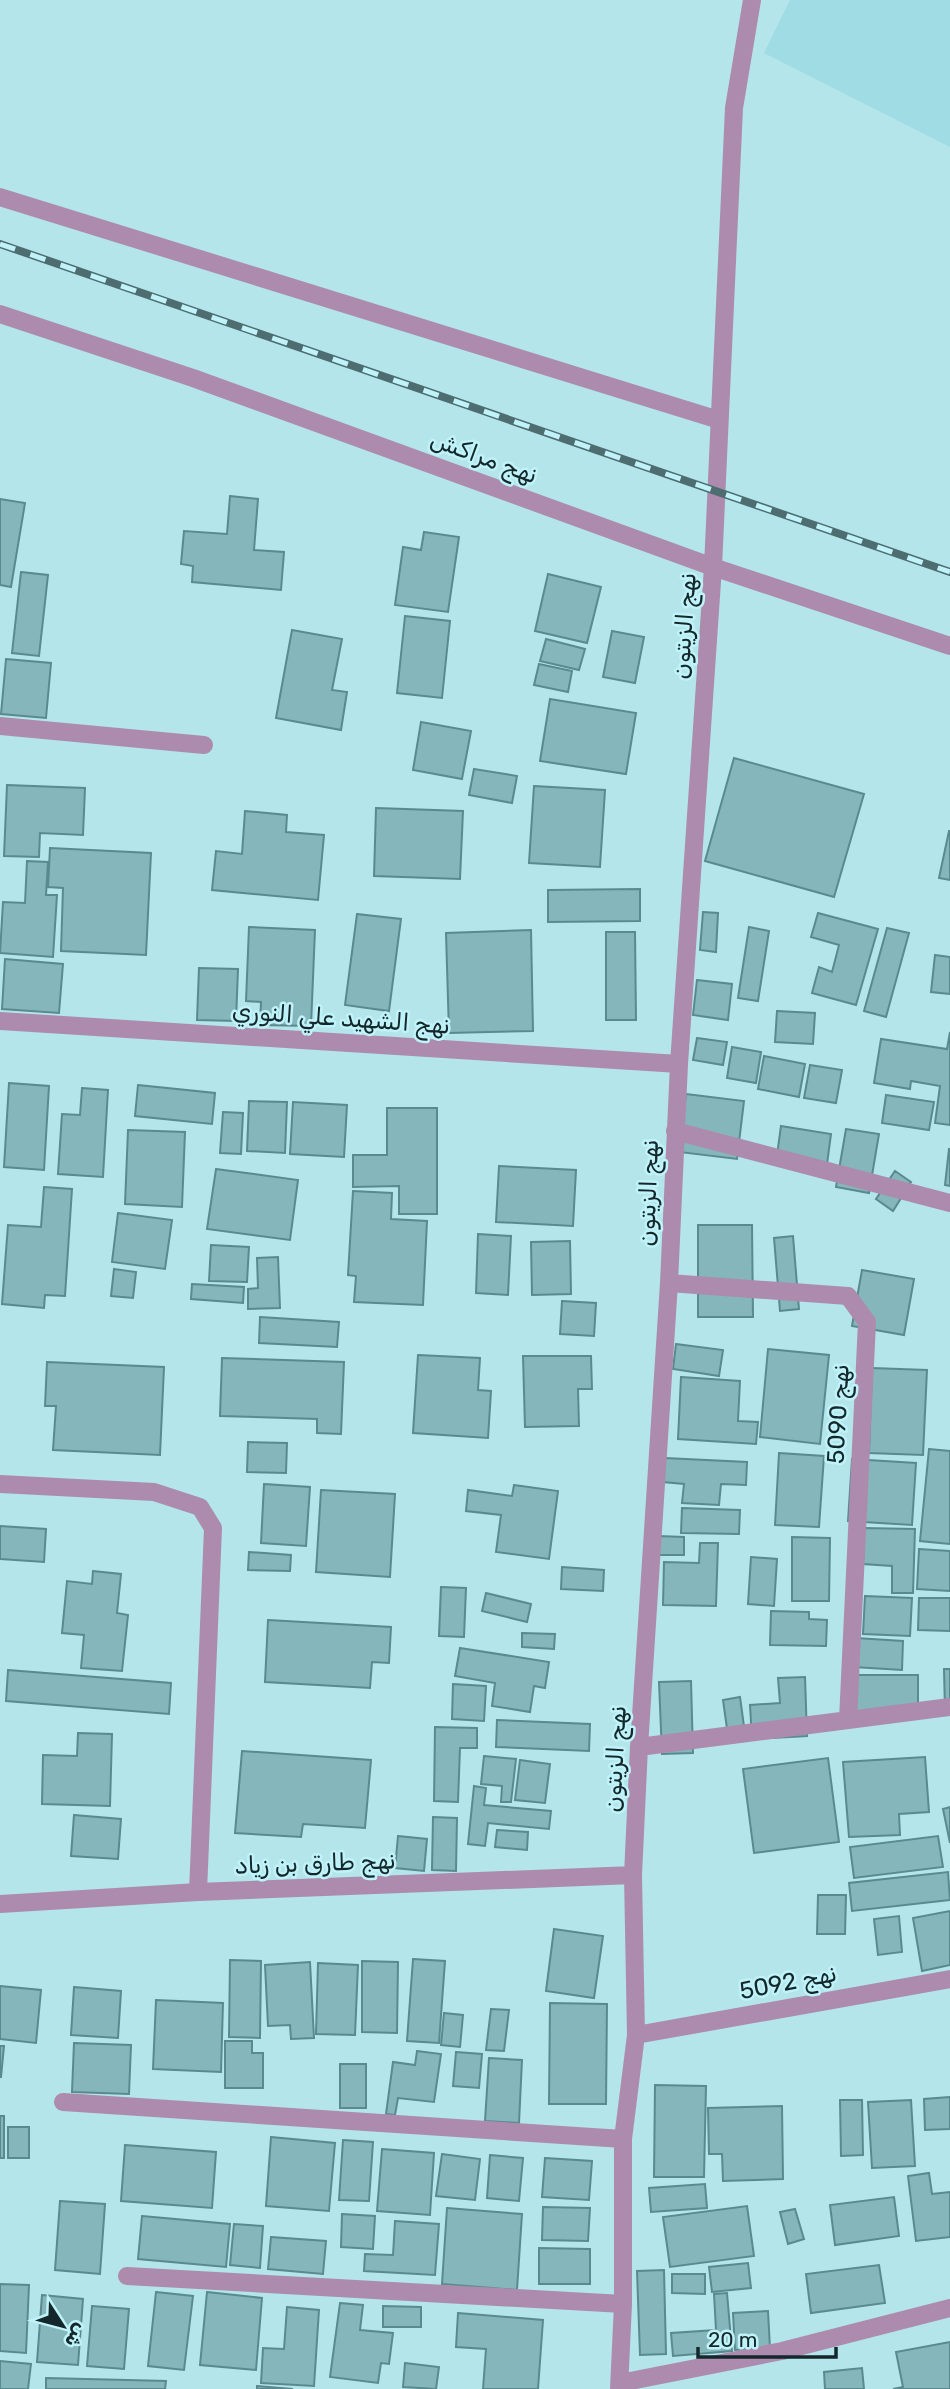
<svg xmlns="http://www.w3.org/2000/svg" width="950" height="2389" viewBox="0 0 950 2389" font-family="Rubik,Vazirmatn,sans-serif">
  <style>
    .built { fill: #9fdce3 }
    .building { fill: #84b6bb; stroke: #5a8a8f; stroke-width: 2 }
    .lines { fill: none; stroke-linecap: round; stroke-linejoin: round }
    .minor { stroke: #ad8bae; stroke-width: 18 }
    .rail-casing { stroke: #4e6d71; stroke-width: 8 }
    .rail { stroke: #bff3f9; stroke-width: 5; stroke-dasharray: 16; stroke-linecap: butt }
    .labels { text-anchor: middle; stroke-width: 5; stroke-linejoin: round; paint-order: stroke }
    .street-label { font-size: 24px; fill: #14282b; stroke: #bff3f9 }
  </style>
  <rect width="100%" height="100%" fill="#b3e5eb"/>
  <!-- built -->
  <path class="built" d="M790,0h160v147l-186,-94z"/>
  <!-- building -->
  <path class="building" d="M230,496l28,3 -4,51 30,2 -3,38 -89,-8 1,-16 -12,-2 3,-33 43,3z
    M0,499l25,4 -14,84 -11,-2z
    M424,532l35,5 -11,75 -53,-7 8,-58 18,3z
    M21,572l27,3 -9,81 -27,-3z
    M548,574l53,13 -14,56 -52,-12z
    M405,616l45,5 -8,77 -45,-5z
    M292,630l50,9 -10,51 15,2 -6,38 -65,-12z
    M612,631l32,6 -9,46 -32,-6z
    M546,639l39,10 -6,21 -39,-9z
    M6,659l45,4 -5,55 -45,-4z
    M539,664l33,7 -4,21 -34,-7z
    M550,699l86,14 -10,61 -86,-13z
    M421,722l50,9 -9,48 -49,-9z
    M734,758l130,36 -30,103 -129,-36z
    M474,769l43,7 -5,27 -43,-8z
    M7,785l78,3 -2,47 -43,-2 -1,24 -35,-1z
    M534,786l71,4 -5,77 -71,-4z
    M376,808l87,3 -3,68 -86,-3z
    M245,811l42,4 -1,17 38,3 -6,65 -106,-10 4,-39 26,3z
    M949,831h1v49l-11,-2z
    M50,848l101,5 -5,102 -85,-4 2,-63 -15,-1z
    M27,861l21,1 -2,33h11l-4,62 -53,-4 3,-51 22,1z
    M640,889v32l-92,1v-32z
    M703,912l15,1 -2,39 -16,-2z
    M818,913l60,16 -22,76 -44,-12 7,-26 13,5 7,-27 -28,-8z
    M357,914l44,5 -12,92 -44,-6z
    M249,927l66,3 -4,96 -51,-1 1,-23 -15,-1z
    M749,927l20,4 -11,70 -20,-3z
    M887,928l22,5 -23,84 -22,-6z
    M531,930l2,101 -84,2 -3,-100z
    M606,932h29l1,88h-30z
    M935,955l15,2v37l-19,-2z
    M5,959l58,5 -4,49 -57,-4z
    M199,968l39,1 -2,52 -39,-1z
    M697,980l35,4 -4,36 -35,-5z
    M777,1011l38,2 -2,31 -38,-2z
    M950,1032v93l-15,-2 5,-37 -29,-5 -1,8 -36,-6 7,-44 66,10z
    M697,1038l30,4 -4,23 -30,-5z
    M732,1047l29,5 -5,31 -29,-5z
    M764,1056l41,8 -6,33 -41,-8z
    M810,1065l32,5 -6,33 -32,-5z
    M9,1083l40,3 -5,84 -40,-3z
    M138,1085l77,8 -3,31 -77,-8z
    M82,1088l26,2 -5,87 -45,-3 4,-60 18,1z
    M686,1094l58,7 -7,58 -58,-7z
    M886,1095l48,7 -5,28 -47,-7z
    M249,1101l38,1 -2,51 -38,-2z
    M293,1102l54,3 -3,52 -54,-3z
    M387,1108h50v106h-38v-28l-46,1v-32h34z
    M223,1112l20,1 -2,41 -21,-1z
    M781,1126l50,8 -4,30 -50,-9z
    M846,1129l33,5 -10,59 -33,-6z
    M128,1130l57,2 -3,75 -57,-3z
    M949,1149h1v37l-5,-1z
    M499,1166l77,4 -3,56 -77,-4z
    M216,1169l82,11 -8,60 -83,-11z
    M895,1171l16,11 -18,29 -17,-12z
    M44,1187l28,2 -7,107 -20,-1 -1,13 -42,-4 6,-79 33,2z
    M353,1191l39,2 -1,26 36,2 -4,84 -69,-3 2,-26 -8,-1z
    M118,1213l54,7 -7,49 -53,-7z
    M698,1225h54l1,92h-55z
    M478,1234l33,2 -3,59 -32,-2z
    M793,1236l6,73 -19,2 -6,-73z
    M570,1241l1,53 -39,1 -1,-53z
    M211,1245l38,2 -2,35 -38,-1z
    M278,1257l2,51 -32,1v-20l10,-1 -1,-30z
    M114,1269l22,3 -3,26 -22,-2z
    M862,1270l52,9 -10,56 -52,-9z
    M192,1284l52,3 -1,16 -52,-4z
    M562,1301l34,2 -2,33 -34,-2z
    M260,1317l79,5 -2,25 -78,-4z
    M676,1344l47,6 -4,26 -46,-7z
    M768,1349l61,6 -9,89 -60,-7z
    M418,1355l62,3 -2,32 13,1 -3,47 -75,-5z
    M523,1356h68l1,33h-14l1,37 -54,1z
    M222,1358l122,4 -3,72 -24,-1v-14l-97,-3z
    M47,1362l117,5 -4,88 -107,-5 3,-44h-11z
    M872,1368l55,2 -4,85 -54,-2z
    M681,1377l59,4 -2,40 20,1 -2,22 -78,-5z
    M248,1442l39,1 -1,30 -39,-1z
    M929,1449l21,2v93l-30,-3z
    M779,1453l45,3 -5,71 -44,-2z
    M665,1458l82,4 -1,23 -25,-1 -2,21 -37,-2 2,-19 -21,-2z
    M852,1459l64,4 -4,62 -64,-4z
    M264,1484l46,3 -4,59 -45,-3z
    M514,1485l44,6 -9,68 -53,-7 5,-37 -35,-4 2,-21 44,6z
    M321,1490l74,4 -5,83 -74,-5z
    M682,1508l58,2 -1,24 -58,-1z
    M0,1526l46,3 -2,33 -44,-3z
    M864,1528l51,1 -2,64h-21v-27l-29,-2z
    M658,1536l26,1v18h-26z
    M792,1537l38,1 -1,63h-37z
    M700,1543h18l-2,63 -53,-1 1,-43 35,1z
    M919,1549l31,2v40l-33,-2z
    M249,1552l42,3 -1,16 -42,-1z
    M751,1557l26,2 -3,47 -26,-2z
    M562,1567l42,3 -1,21 -42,-2z
    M93,1571l28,3 -4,39 11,2 -6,56 -41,-3 3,-33 -22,-2 5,-52 25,3z
    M441,1587l25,1 -2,49 -25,-1z
    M486,1593l45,11 -4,18 -45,-11z
    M865,1596l47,2 -2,38 -47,-2z
    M919,1598h31v33l-32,-1z
    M771,1611l38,1v7l18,1 -1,26 -56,-1z
    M268,1620l123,7 -2,36 -17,-1 -2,26 -105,-6z
    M522,1633l33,1 -1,15 -32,-2z
    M856,1638l47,3 -1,29 -48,-3z
    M460,1648l89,14 -4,26 -11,-2 -4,26 -38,-6 3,-23 -40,-7z
    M944,1669h6v42h-5z
    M8,1670l163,13 -2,31 -163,-13z
    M855,1675h63v37l-63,-1z
    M805,1677l2,59 -55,3 -2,-34 30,-2 -2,-25z
    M691,1681l2,72 -31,1 -3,-72z
    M453,1684l33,2 -2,35 -32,-2z
    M740,1697l6,44 -17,2 -6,-43z
    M497,1720l93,4 -1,27 -93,-4z
    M435,1727l42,1v20h-17l-2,54 -24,-1z
    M78,1733l34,1 -2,72 -68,-2 1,-49 34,1z
    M242,1751l129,9 -6,68 -62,-4 -2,13 -66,-4z
    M484,1756l32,3 -5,43h-10l1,-16 -21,-2z
    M925,1757l4,55 -30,2 1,21 -51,2 -6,-75z
    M828,1758l11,84 -85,11 -11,-84z
    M520,1760l30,4 -5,39 -30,-3z
    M474,1786l12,2 -2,17 67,6 -2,18 -61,-6 -3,23 -17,-2z
    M950,1807v36l-7,-34z
    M74,1815l47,4 -3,40 -47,-3z
    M433,1817l24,1 -1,53 -24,-1z
    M497,1830l31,2 -1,18 -32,-3z
    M398,1836l29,3 -3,32 -29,-3z
    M938,1836l5,31 -89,11 -4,-31z
    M948,1872l2,28 -98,11 -3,-28z
    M818,1895h28l-1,39h-28z
    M950,1911v54l-28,6 -9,-53z
    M899,1916l3,36 -24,3 -4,-36z
    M554,1929l49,7 -9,62 -48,-7z
    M413,1959l32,2 -6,82 -32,-2z
    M230,1960l31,1 -1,77 -31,-1z
    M362,1961l36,1 -1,71 -35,-1z
    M310,1962l4,76 -23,1 -1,-14 -22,1 -3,-61z
    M318,1963l40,2 -3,70 -39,-1z
    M0,1986l41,4 -5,53 -36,-4z
    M74,1987l47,4 -3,47 -47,-3z
    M156,2000l67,3 -2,69 -68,-3z
    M550,2003l57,1 -1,100h-57z
    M491,2009l18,1 -5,41 -18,-1z
    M444,2013l19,2 -3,32 -19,-2z
    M225,2041h27v12h11v35h-38z
    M74,2043l57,2 -2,49 -57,-2z
    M0,2046h4l-3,31h-1z
    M417,2051l24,3 -7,48 -36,-4 -3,17 -9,-1 7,-52 22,3z
    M456,2052l26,2 -3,34 -26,-2z
    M489,2058l33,2 -3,63 -34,-2z
    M340,2064h26v44h-26z
    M655,2085l51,1 -2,91h-50z
    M950,2097v32l-25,1 -1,-31z
    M840,2100h22l1,55 -22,1z
    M911,2100l4,66 -43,2 -4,-66z
    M782,2106l1,73 -60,2 -1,-27h-13l-1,-46z
    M0,2116h4v42h-4z
    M8,2127h21v31h-21z
    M271,2137l64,6 -6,68 -63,-5z
    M343,2140l30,2 -4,59 -30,-1z
    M125,2145l91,7 -4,56 -91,-7z
    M382,2149l52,4 -4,62 -53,-4z
    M442,2154l38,5 -5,41 -39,-4z
    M490,2155l33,3 -4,43 -32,-3z
    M545,2158l47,3 -3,39 -47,-3z
    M929,2173l3,21 18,-2v45l-34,4 -8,-65z
    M705,2184l2,24 -56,4 -2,-24z
    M894,2197l5,39 -64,9 -5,-40z
    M60,2201l45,3 -5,70 -45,-4z
    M747,2206l7,50 -84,11 -7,-50z
    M543,2207l47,1 -2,33 -46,-1z
    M447,2208l75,6 -5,76 -75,-6z
    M795,2209l9,30 -16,5 -8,-32z
    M342,2214l33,2 -2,33 -32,-2z
    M142,2216l88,8 -4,43 -88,-8z
    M395,2221l44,3 -4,51 -71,-4 1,-17 28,1z
    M234,2224l29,2 -3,42 -30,-3z
    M271,2237l55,4 -3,33 -55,-5z
    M539,2248l51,1v35h-51z
    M748,2263l3,25 -39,4 -3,-25z
    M879,2265l6,38 -74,10 -5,-39z
    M664,2270l2,84 -26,1 -3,-84z
    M672,2274h33v20l-33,-1z
    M0,2284l29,1 -3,68 -26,-2z
    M156,2292l37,4 -9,74 -36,-4z
    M207,2292l55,6 -6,72 -56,-5z
    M727,2293l5,58 -59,5 -2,-23 45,-3 -2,-36z
    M42,2295l41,4 -5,66 -41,-3z
    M340,2303l23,2 -3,25 33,3 -4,31 -8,-1 -3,20 -48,-6z
    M92,2306l37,3 -5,60 -37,-3z
    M383,2306l38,1v20h-38z
    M287,2307l32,3 -5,76 -53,-3 2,-35 21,1z
    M768,2311l2,37 -35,2 -2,-37z
    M458,2313l85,7 -5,69h-55l3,-40 -30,-2z
    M950,2342v47h-57l10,-2 -7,-35z
    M0,2361l31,3 -3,25h-28z
    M405,2363l34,4 -3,22 -33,-2z
    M862,2368l2,21h-39l-1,-17z
    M46,2378l120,3 -1,8h-119z
    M257,2386l36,3h-36z"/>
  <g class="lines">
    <!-- minor -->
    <path class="minor" d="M0,197l719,223
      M0,314l193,64 520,189 237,79
      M0,726l204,19
      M0,1021l679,43
      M675,1131l275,72
      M669,1283l179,13 19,26 -19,398
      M0,1484l154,8 46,15 13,21 -15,364
      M639,1747l311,-40
      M0,1904l198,-12 435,-17
      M636,2035l314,-56
      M63,2102l560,37
      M127,2276l496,28
      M620,2383l162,-32 168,-43
      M619,2389l4,-85v-165l13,-104 -3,-160 6,-128 30,-464 10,-219 34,-497 21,-459 18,-108"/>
    <defs>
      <path id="rail" d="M0,244l950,328"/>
    </defs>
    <!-- rail casing -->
    <use href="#rail" class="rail-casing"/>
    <!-- rail -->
    <use href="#rail" class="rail"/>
  </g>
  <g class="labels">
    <!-- street labels -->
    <g class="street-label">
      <text transform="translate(484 457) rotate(20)" y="8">نهج مراكش</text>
      <text transform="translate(684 626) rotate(-86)" y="8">نهج الزيتون</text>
      <text transform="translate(341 1018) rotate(4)" y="8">نهج الشهيد علي النوري</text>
      <text transform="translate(648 1193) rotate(-88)" y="8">نهج الزيتون</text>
      <text transform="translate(838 1414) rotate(-87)" y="8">نهج 5090</text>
      <text transform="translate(615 1759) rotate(-87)" y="8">نهج الزيتون</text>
      <text transform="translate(315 1863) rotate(-2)" y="8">نهج طارق بن زياد</text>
      <text transform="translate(788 1982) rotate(-11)" y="8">نهج 5092</text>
    </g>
  </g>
  <!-- north arrow -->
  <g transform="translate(63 2326) rotate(126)" stroke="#bff3f9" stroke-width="5" paint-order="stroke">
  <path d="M0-5L12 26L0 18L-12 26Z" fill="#14282b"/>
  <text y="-10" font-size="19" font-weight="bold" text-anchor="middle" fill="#14282b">ش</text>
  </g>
  <!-- scale -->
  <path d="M698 2347v10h138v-10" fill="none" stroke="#14282b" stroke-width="3.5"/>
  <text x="708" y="2347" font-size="21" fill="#14282b" stroke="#bff3f9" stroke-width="5" paint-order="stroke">20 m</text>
</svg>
